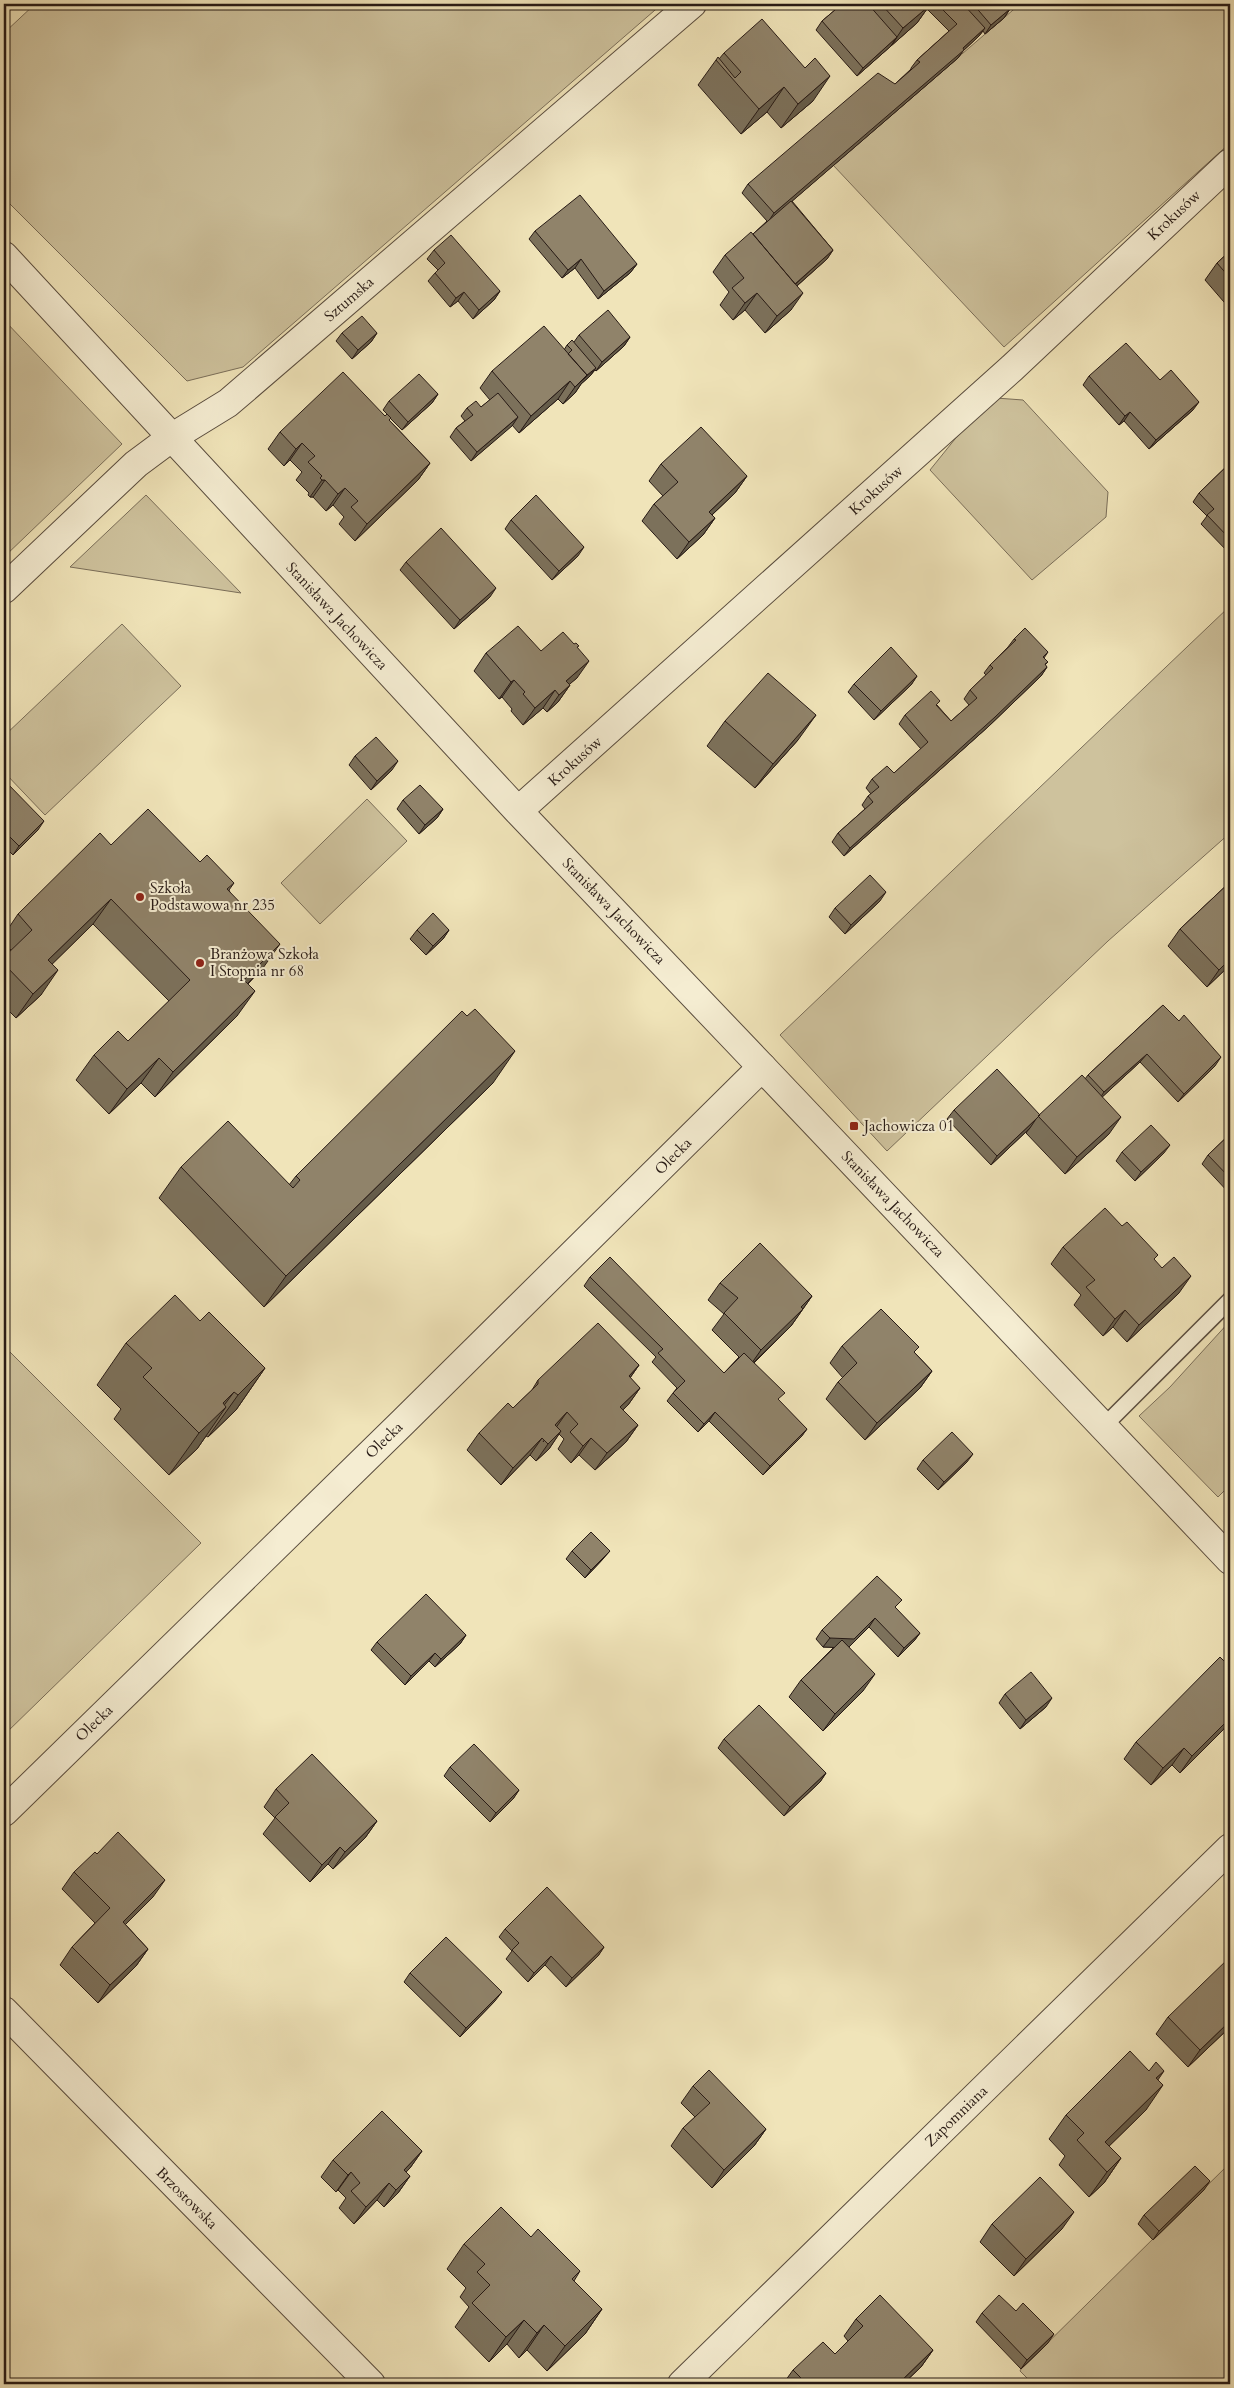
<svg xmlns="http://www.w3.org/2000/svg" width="1234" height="2388" viewBox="0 0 1234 2388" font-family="Cardo,serif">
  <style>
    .green { fill: #cec29d; stroke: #7a6e59 }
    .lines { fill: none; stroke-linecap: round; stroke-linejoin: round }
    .service-casing { stroke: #594c3e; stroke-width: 18 }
    .minor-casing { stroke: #594c3e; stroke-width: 30 }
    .tertiary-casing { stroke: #594c3e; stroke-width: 30 }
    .service { stroke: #f5edd2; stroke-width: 15 }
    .minor { stroke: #f5edd2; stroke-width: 28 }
    .tertiary { stroke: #f5edd2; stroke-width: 28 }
    .wall { fill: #7c715b; stroke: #271a15 }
    .shaded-wall { fill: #655c4a; stroke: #271a15 }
    .building { fill: #90836a; stroke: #271a15 }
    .poi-dot { fill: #8f2418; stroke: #f5edd2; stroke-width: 2 }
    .labels { text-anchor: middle; stroke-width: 4; stroke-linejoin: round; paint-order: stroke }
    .street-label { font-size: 15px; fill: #271a15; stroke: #f5edd2 }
    .poi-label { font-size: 15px; fill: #271a15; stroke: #f5edd2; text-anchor: start }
  </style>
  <rect width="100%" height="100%" fill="#f0e4b9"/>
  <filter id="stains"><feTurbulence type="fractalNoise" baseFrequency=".004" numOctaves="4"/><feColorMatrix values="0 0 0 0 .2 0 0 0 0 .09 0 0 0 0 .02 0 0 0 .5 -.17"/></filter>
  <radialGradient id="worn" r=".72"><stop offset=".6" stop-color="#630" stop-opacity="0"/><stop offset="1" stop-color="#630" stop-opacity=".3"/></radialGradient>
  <!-- green -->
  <path class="green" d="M35,4h627l-419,363 -56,14 -183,-183v-165z
    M1020,4h210v139l-226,204 -171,-182z
    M4,320l118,124 -118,113z
    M996,398l27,2 85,92 -2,25 -74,63 -102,-110 25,-31z
    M146,495l95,98 -171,-26z
    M1230,606v227l-122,108 -221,210 -107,-116z
    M122,624l59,62 -136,129 -41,-43v-36z
    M367,799l40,42 -87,83 -39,-41z
    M1230,1321v164l-12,12 -79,-81 31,-29z
    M4,1346l197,197 -197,192z
    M1230,2163v221h-197l-13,-13 1,-2z"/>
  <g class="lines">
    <defs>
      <path id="service" d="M1104,1426l126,-126"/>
      <path id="minor" d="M4,256l514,555 244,256
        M4,589l132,-125 35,-26 57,-35 464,-399
        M518,811l494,-443 218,-205
        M4,2011l367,373
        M682,2384l548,-536"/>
      <path id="tertiary" d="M4,1812l400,-391 358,-354 468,493"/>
    </defs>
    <!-- service casing -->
    <use href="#service" class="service-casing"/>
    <!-- minor casing -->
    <use href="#minor" class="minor-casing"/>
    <!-- tertiary casing -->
    <use href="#tertiary" class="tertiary-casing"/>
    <!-- service -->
    <use href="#service" class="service"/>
    <!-- minor -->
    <use href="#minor" class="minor"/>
    <!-- tertiary -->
    <use href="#tertiary" class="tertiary"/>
  </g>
  <!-- wall -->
  <path class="wall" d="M842,4h163l5,5 -6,9 -19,16 -2,-3 -4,5 -16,15 -5,7 -166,143 41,49 -6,9 -30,27 -6,24 -26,23 -20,-23 -12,10 -13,-15 9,-13 -16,-20 12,-17 28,-21 14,-13 -25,-28 6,-9 147,-100 16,-15v-1l6,-8 32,-29 -22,-22 -10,14 -60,53 -41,-46 6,-9z
    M724,53l89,48 -32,27 -14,-16 -26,22 -43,-49 18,-25 3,-1z
    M535,231l102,33 -7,9 -32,26 -23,-31 -13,10 -33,-39z
    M434,250l66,41 -6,9 -21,19 -15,-18 -8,6 -22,-26 7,-8 3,-3 -11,-11z
    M1230,251v58l-25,-29 12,-17z
    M342,333h35l-6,9 -19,17 -16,-18z
    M579,335l51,2 -6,9 -28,25 -1,-1 -5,6 -9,8 -6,9 -12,11 -5,-5 -39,34 -7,-8 -41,36 -21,-24 6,-9 9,-7 -4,-5 6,-8 14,-1 9,-7 -10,-12 12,-17 72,-21 3,-5 7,-3z
    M1089,376l71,4 33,30 -44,39 -25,-28 -5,4 -36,-40z
    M438,394l-6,9 -30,27 -12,-12 -1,2 41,43 -12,17 -63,61 -16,-17 5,-7 -11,-12 -7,6 -13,-14h-3l-2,-2 1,-2 -13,-13 6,-8 -12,-12 -6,6 -16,-17 12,-17 105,-16 2,-2 -4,-4 6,-9z
    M1230,463v91l-29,-30 6,-8 -14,-14 6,-9z
    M661,464l86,12 -12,17 -23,22 3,3 -12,17 -26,24 -35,-38 12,-17 9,-8 -14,-15z
    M511,520l67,36 -26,24 -47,-51z
    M406,562l84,35 -36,32 -54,-59z
    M1014,639l34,13 -4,6 4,4 -3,3 2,2 -6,9 -52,50 -145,130 -12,-14 6,-9 27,-24 -3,-4 6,-9 3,-2 -5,-6 6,-9 22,-6 27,-24 -22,-25 6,-9 32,-10 14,16 18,-16 -5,-6 6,-9 16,-15 -2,-2 6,-8 18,-18z
    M577,648v30l-8,6 1,1 -12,17 -11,10 -4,-4 -20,17 -12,-14 1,-2 -10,-12 -3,2 -25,-28 12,-18 55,-2z
    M917,676l-6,9 -37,35 -26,-28 6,-8z
    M725,721l73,19 -43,48 -48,-42z
    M355,756l37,14 -21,20 -22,-25z
    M4,780l34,50 -25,25 -9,-9z
    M403,800l40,9 -6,9 -18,16 -22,-25z
    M200,862l34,21 -5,7 34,78 -15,16 -11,32 -82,81 -14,-14 -32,31 -33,-34 18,-25 34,-14 41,-40 -76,-77 -41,40 -11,31 -25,23 -12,-12v-49l7,-7 -7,-7v-8l14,-21z
    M1230,882v83l-23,22 -39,-41 12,-17z
    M880,901l-35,33 -16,-17 6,-9z
    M417,930h32l-6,9 -17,16 -16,-16z
    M1163,1005l52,61 -37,36 -38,-40 -38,35 7,37 -44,40 -39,-41 4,-5 -39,37 -44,-46 7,-9 86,5 45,-36 3,-4z
    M493,1083l-229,224 -105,-109 22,-31 108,18 7,-9z
    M1230,1134v60l-28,-30 6,-9z
    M1122,1152l42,1 -29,28 -19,-20z
    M1063,1247l91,13 25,33 -52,49 -14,-15 -10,9 -29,-31 7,-10 -30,-31z
    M590,1277l134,96 15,-16 -27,-27 12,-16 -16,-14 12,-17 92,13 -21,30 -37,37 25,38 28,28 -6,8 -38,38 -54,-54 -11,11 -31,-31 6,-8 4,-5 -25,-26 4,-5 -72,-71z
    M200,1321l65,47 -29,42 -28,27 -2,-1 -9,13 -28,26 -55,-56 7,-10 -24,-24 29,-42z
    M842,1346l73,7 17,18 -12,17 -55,52 -39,-41 12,-17 5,-4 -13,-15z
    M639,1365l-9,13 10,10 -12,17 -5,5 15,15 -12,17 -31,28 -16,-15 -8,8 -13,-14 6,-10 -5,-5 -10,15 -13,12 -6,-6 -29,30 -34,-35 12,-17 34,-25 19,-18 6,-10z
    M923,1460l44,2 -29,28 -21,-21z
    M572,1551l31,8 -18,19 -19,-19z
    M896,1609l24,24 -6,8 -16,16 -29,-30 -20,20 14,44 -40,40 -34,-34 12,-17 33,-33h-11l-7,-8 6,-9z
    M466,1635l-6,9 -25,23 -6,-6 -24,24 -34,-35 6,-8z
    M1230,1667v39l-1,1 1,1v12l-7,10 -43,43 -8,-8 -21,20 -27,-26 12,-17z
    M1005,1694l41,13 -26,22 -21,-26z
    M724,1739l102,34 -6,9 -36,34 -66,-68z
    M450,1767l69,23 -6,9 -23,23 -46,-46z
    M276,1789l101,32 -12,17 -32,31 -5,-5 -18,18 -47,-48 12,-16 -11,-11z
    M97,1854l56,43 -28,27 23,25 -12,17 -38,37 -38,-38 12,-18 23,-24 -33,-34 12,-17z
    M505,1929l99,18 -6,9 -32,31 -21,-22 -17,17 -22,-23 6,-8 -13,-14z
    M410,1973l85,28 -35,36 -56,-55z
    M1168,2017l62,10 -42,40 -32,-33z
    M1158,2080l-12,30 -37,36 12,12 -17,25 -15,14 -30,-32 6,-9 -16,-17 17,-24z
    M693,2086l73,43 -12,17 -42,42 -41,-42 12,-18 12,-11 -14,-14z
    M422,2151l-12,17 -4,4 4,4 -12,17 -14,14 -7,-7 -23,24 -15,-16 7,-10 -8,-8 -2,2 -15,-15 12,-17z
    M1204,2190l-51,50 -15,-16 6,-9z
    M992,2224l70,5 -48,47 -34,-34z
    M531,2237l49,34 -6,10 28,28 -17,25 -38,37 -20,-21 -8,8 -12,-14 -18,18 -34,-35 14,-20 -9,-10 6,-9 -19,-19 17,-25z
    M1016,2311l32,32 -27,26 -45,-47 6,-9z
    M856,2319l77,31 -12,17 -18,17h-120l10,-14 42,-16 13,-13 -4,-5z"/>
  <!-- shaded-wall -->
  <path class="shaded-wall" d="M929,6l-12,17 -26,23 12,-18z
    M1010,9l-6,9 -19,16 6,-9z
    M985,28l-6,8 -16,15 -5,7 -190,164 6,-9 189,-165z
    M897,37l-6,9 -34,30 6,-8z
    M830,76l-17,25 -32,27 17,-24z
    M784,87l-17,25 -26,22 18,-25z
    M833,250l-6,9 -45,40 6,-8z
    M581,259l-6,9 -13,10 6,-8z
    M637,264l-7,9 -32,26 6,-8z
    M500,291l-6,9 -21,19 6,-9z
    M464,292l-6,9 -8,6 6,-9z
    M757,293l-12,17 -12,10 12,-17z
    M803,293l-12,17 -26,23 12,-17z
    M377,333l-6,9 -19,17 6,-9z
    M630,337l-6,9 -28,25 6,-9z
    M596,368l-6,8 -9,8 -6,9 -12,11 12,-17z
    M570,381l-12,18 -39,34 12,-17z
    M438,394l-6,9 -30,27 6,-8z
    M1199,402l-6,8 -44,39 7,-9z
    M1130,412l-6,9 -5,4 6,-9z
    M518,417l-6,9 -41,35 6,-9z
    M302,443l-12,17 -6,6 12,-17z
    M430,463l-12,17 -63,61 12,-17z
    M747,476l-12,17 -38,36 12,-17z
    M322,480h3l-12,17h-3z
    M345,488l-12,17 -7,6 12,-17z
    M715,518l-12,17 -26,24 12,-17z
    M584,547l-6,9 -26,24 7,-9z
    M496,588l-6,9 -36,32 6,-9z
    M589,661l-12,17 -19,16 8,-13z
    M1047,667l-6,9 -52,50 -145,130 6,-8z
    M917,676l-6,9 -37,35 7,-9z
    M514,680l-12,17 -3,2 12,-17z
    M570,685l-12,17 -11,10 12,-17z
    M555,690l-12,18 -20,17 12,-17z
    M816,715l-18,25 -43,48 18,-24z
    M398,761l-6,9 -21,20 6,-9z
    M443,809l-6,9 -18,16 6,-9z
    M44,821l-6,9 -25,25 6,-9z
    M886,892l-6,9 -35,33 6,-9z
    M111,899l-18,25 -62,61 17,-25z
    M449,930l-6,9 -17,16 7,-9z
    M280,944l-17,24 -37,37 18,-25z
    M1230,959v6l-23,22 12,-17z
    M58,970l-17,25 -25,23 17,-24z
    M255,991l-18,25 -82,81 18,-25z
    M515,1051l-22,32 -229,224 22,-31z
    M1147,1054l-7,8 -42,39 6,-9z
    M1221,1057l-6,9 -37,36 6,-8z
    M159,1058l-18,25 -32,31 18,-25z
    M1121,1117l-12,17 -44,40 12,-17z
    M1036,1119l-6,9 -39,37 6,-9z
    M1170,1145l-6,8 -29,28 6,-9z
    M1191,1276l-12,17 -52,49 12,-17z
    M812,1296l-21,30 -42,41 12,-17 40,-43z
    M1125,1310l-12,17 -10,9 12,-17z
    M639,1365l-12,17 2,-6z
    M265,1368l-29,42 -28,27 30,-42z
    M932,1371l-12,17 -55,52 12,-17z
    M640,1388l-12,17 -20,19 12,-17z
    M234,1392l-18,24 10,-9 -29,42 -28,26 30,-42 24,-30z
    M567,1412l-12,17 -12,13 12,-17z
    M715,1412l-6,9 -11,11 6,-8z
    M638,1425l-12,17 -31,28 12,-17z
    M807,1429l-6,8 -38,38 7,-9z
    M561,1431l-12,18 -13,12 12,-17z
    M542,1438l-12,17 -29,30 12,-17z
    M591,1438l-12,17 -8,8 12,-17z
    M973,1454l-6,8 -29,28 6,-8z
    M610,1551l-7,8 -18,19 6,-8z
    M875,1618l-6,9 -21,21 -25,-1 7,-9z
    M920,1633l-6,8 -16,16 6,-9z
    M466,1635l-6,9 -25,23 6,-8z
    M435,1653l-6,8 -24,24 6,-9z
    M875,1674l-12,17 -40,40 12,-17z
    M1052,1698l-6,9 -26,22 6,-9z
    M1230,1701v5l-15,16 12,-17z
    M1230,1718v2l-7,10 -43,43 12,-17z
    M1184,1748l-12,17 -21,20 12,-17z
    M826,1773l-6,9 -36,34 6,-9z
    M519,1790l-6,9 -23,23 6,-9z
    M377,1821l-12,17 -32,31 12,-17z
    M340,1847l-12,17 -18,18 12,-17z
    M165,1880l-12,17 -42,42 12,-17z
    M604,1947l-6,9 -32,31 6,-9z
    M148,1949l-12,17 -38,37 12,-18z
    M551,1956l-6,9 -17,17 6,-9z
    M502,1992l-7,9 -35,36 6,-9z
    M1230,2021v6l-42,40 12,-17z
    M1164,2071l-17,25 9,-18z
    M1163,2085l-17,25 -51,50 10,-18z
    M766,2129l-12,17 -42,42 12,-18z
    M422,2151l-12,17 -18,19 12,-17z
    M1121,2158l-17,25 -15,14 18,-25z
    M351,2172l-13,18 -2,2 12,-17z
    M410,2176l-12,17 -14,14 12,-17z
    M1210,2181l-6,9 -51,50 6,-9z
    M389,2183l-12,17 -23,24 12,-17z
    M1074,2212l-12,17 -48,47 12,-17z
    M602,2309l-17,25 -38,37 18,-25z
    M524,2320l-17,24 -18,18 17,-25z
    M544,2325l-17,25 -8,8 18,-25z
    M1054,2334l-6,9 -27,26 6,-9z
    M933,2350l-12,17 -18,17h-5z"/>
  <!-- building -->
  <path class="building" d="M842,4h26l29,33 -34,31 -41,-47z
    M881,4h46l2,2 -26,22z
    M937,4h26l22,24 -22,20 1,2 -190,163 -26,-29 130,-111 17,11 25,-22 -3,-2 40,-36z
    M973,4h32l5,5 -19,16z
    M762,19l43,49 10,-10 15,18 -32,28 -14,-17 -25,22 -43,-49 2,-3 17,21 6,-6 -17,-19z
    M580,195l57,69 -33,27 -23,-32 -13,11 -33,-39z
    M791,201l42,49 -38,34 -42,-50z
    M751,232l52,61 -26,23 -20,-23 -12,10 -13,-15 12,-10 -19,-23z
    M451,235l49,56 -21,19 -15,-18 -8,6 -21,-25 10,-10 -11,-13z
    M1230,251v27l-13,-15z
    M608,310l22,27 -28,25 -23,-27z
    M362,316l15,17 -19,17 -16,-17z
    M544,326l43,49 -12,12 -5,-6 -39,35 -39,-45z
    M572,340l24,28 -9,7 -19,-21 4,-4 -5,-5z
    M1126,343l34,37 11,-10 28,32 -43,38 -26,-28 -5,4 -36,-40z
    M343,372l42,44 2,-2 4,4 -2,2 41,43 -63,61 -16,-17 7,-6 -13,-13 -7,6 -13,-14h-3l-2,-2 2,-2 -14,-14 7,-6 -13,-13 -6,6 -16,-17z
    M419,374l19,20 -30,28 -19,-21z
    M498,393l20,24 -41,35 -21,-24 17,-13 -6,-7 9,-7 5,6z
    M701,427l46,49 -38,36 6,6 -26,24 -35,-38 24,-22 -17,-18z
    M1230,463v76l-23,-24 7,-6 -15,-16z
    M536,495l48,52 -25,24 -48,-51z
    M441,528l55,60 -36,32 -54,-58z
    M518,626l23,25 22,-19 11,12 2,-1 3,3 -2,1 12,14 -23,20 4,4 -11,10 -4,-5 -20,18 -12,-14 2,-2 -11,-12 -3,2 -25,-29z
    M1025,628l23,24 -5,5 5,5 -3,2 2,3 -52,50 -145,131 -12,-15 35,-31 -5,-6 11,-9 -7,-8 15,-13 7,7 34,-31 -23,-27 26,-24 9,10 -4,4 15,16 26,-23 -7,-8 23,-22 -3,-3 26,-25 -2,-1z
    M891,647l26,29 -36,35 -27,-27z
    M768,673l48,42 -43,49 -48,-43z
    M376,737l22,24 -21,20 -22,-25z
    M4,780l40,41 -25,25 -15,-15z
    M420,785l23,24 -18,16 -22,-25z
    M148,809l52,53 7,-7 27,28 -7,6 53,55 -36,36 11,11 -82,81 -14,-14 -32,31 -33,-34 24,-24 10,10 62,-61 -79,-81 -63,61 10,10 -25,24 -29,-30v-7l28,-27 -14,-16 82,-81 11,12z
    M870,875l16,17 -35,33 -16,-17z
    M1230,882v77l-11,11 -39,-41z
    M433,913l16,17 -16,16 -16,-16z
    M1163,1005l16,16 5,-6 37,42 -37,37 -37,-40 -43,38 -16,-17z
    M475,1009l40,42 -229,225 -105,-109 47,-46 65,67 7,-8 -4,-4 166,-165 5,5z
    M997,1069l43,46 -4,4 -39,37 -43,-46z
    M1082,1075l39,42 -44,40 -39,-41z
    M1151,1125l19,20 -29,27 -19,-20z
    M1230,1134v44l-22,-23z
    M1105,1208l17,18 5,-4 31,33 -4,4 8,9 12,-11 17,19 -52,49 -14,-15 -10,9 -29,-32 9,-7 -32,-33z
    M760,1243l52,53 -11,11 2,2 -42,41 -37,-37 14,-15 -18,-15z
    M610,1257l114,116 20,-20 41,40 -7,6 29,30 -37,37 -55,-54 -11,12 -31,-31 12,-12 -27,-28 5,-4 -73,-72z
    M175,1295l25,26 9,-9 56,56 -27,27 -4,-3 -11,11 3,4 -27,26 -56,-56 9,-9 -26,-25z
    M881,1309l38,38 -5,5 18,19 -55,52 -39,-41 19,-19 -15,-17z
    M598,1323l41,42 -10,11 11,12 -20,19 18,18 -31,28 -16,-15 -8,8 -13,-14 8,-8 -11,-12 -12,13 6,6 -13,13 -6,-6 -29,30 -34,-35 29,-30 5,5 25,-24v-4z
    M952,1432l21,22 -29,28 -21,-22z
    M591,1532l19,19 -19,19 -19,-19z
    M877,1576l25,24 -7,7 25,26 -16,15 -29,-30 -21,21 -24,-1 -8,-8z
    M426,1594l40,41 -25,24 -6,-6 -24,23 -34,-34z
    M842,1640l33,34 -40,40 -34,-34z
    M1220,1657l10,10v34l-3,4 3,3v10l-38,38 -8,-8 -21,20 -27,-26z
    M1031,1672l21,26 -26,22 -21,-26z
    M759,1705l67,68 -36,34 -66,-68z
    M474,1744l45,46 -23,23 -46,-46z
    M312,1754l65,67 -32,31 -5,-5 -18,18 -47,-48 14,-14 -13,-14z
    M118,1832l47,48 -42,42 25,27 -38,36 -38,-38 38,-39 -36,-36 21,-20 2,2z
    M547,1887l57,60 -32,31 -21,-22 -17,17 -22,-23 7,-7 -14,-14z
    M446,1937l56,55 -36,36 -56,-55z
    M1230,1957v64l-30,29 -32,-33z
    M1130,2051l19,20 7,-9 8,9 -8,7 7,7 -58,57 16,16 -14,14 -30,-32 7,-7 -18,-18z
    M709,2070l57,59 -42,41 -41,-42 27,-25 -17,-17z
    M382,2111l40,40 -18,19 6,6 -14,14 -7,-7 -23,24 -15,-16 9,-8 -9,-11 -3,3 -15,-15z
    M1195,2166l15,15 -51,50 -15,-16z
    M1040,2177l34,35 -48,47 -34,-35z
    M501,2207l30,30 7,-8 42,42 -8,8 30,30 -37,37 -21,-21 -7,8 -13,-13 -18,17 -34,-34 18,-18 -13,-13 8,-8 -21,-20z
    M880,2295l53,55 -35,34h-91l-14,-14 30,-28 12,12 28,-28 -7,-7z
    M999,2295l17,16 7,-8 31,31 -27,26 -45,-47z"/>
  <!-- markers -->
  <g class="poi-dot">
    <circle cx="140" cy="897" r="5"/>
    <circle cx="200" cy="963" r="5"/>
    <rect x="849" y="1121" width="10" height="10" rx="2.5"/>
  </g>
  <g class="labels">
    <!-- street labels -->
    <g class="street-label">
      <text transform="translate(1174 215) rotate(-43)" y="5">Krokusów</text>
      <text transform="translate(349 299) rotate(-41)" y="5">Sztumska</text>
      <text transform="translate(876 490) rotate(-42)" y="5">Krokusów</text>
      <text transform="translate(337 616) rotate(47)" y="5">Stanisława Jachowicza</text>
      <text transform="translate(575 761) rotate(-42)" y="5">Krokusów</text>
      <text transform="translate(614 911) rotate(46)" y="5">Stanisława Jachowicza</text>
      <text transform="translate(673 1156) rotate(-45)" y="5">Olecka</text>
      <text transform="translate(893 1204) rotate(46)" y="5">Stanisława Jachowicza</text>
      <text transform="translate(384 1440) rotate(-44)" y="5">Olecka</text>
      <text transform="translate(94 1723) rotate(-44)" y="5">Olecka</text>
      <text transform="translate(956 2116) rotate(-44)" y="5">Zapomniana</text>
      <text transform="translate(187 2198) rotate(45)" y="5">Brzostowska</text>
    </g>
    <!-- poi labels -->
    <g class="poi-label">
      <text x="150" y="893">Szkoła<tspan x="150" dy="17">Podstawowa nr 235</tspan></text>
      <text x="210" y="959">Branżowa Szkoła<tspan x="210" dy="17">I Stopnia nr 68</tspan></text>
      <text x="864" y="1131">Jachowicza 01</text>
    </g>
  </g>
  <!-- margin -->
  <rect width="1234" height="2388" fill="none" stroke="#f0e4b9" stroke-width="20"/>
  <rect x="5" y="5" width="1224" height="2378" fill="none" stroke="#271a15" stroke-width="2.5"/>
  <rect x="10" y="10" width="1214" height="2368" fill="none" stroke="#271a15"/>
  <rect width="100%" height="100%" filter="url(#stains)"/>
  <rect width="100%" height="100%" fill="url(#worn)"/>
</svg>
